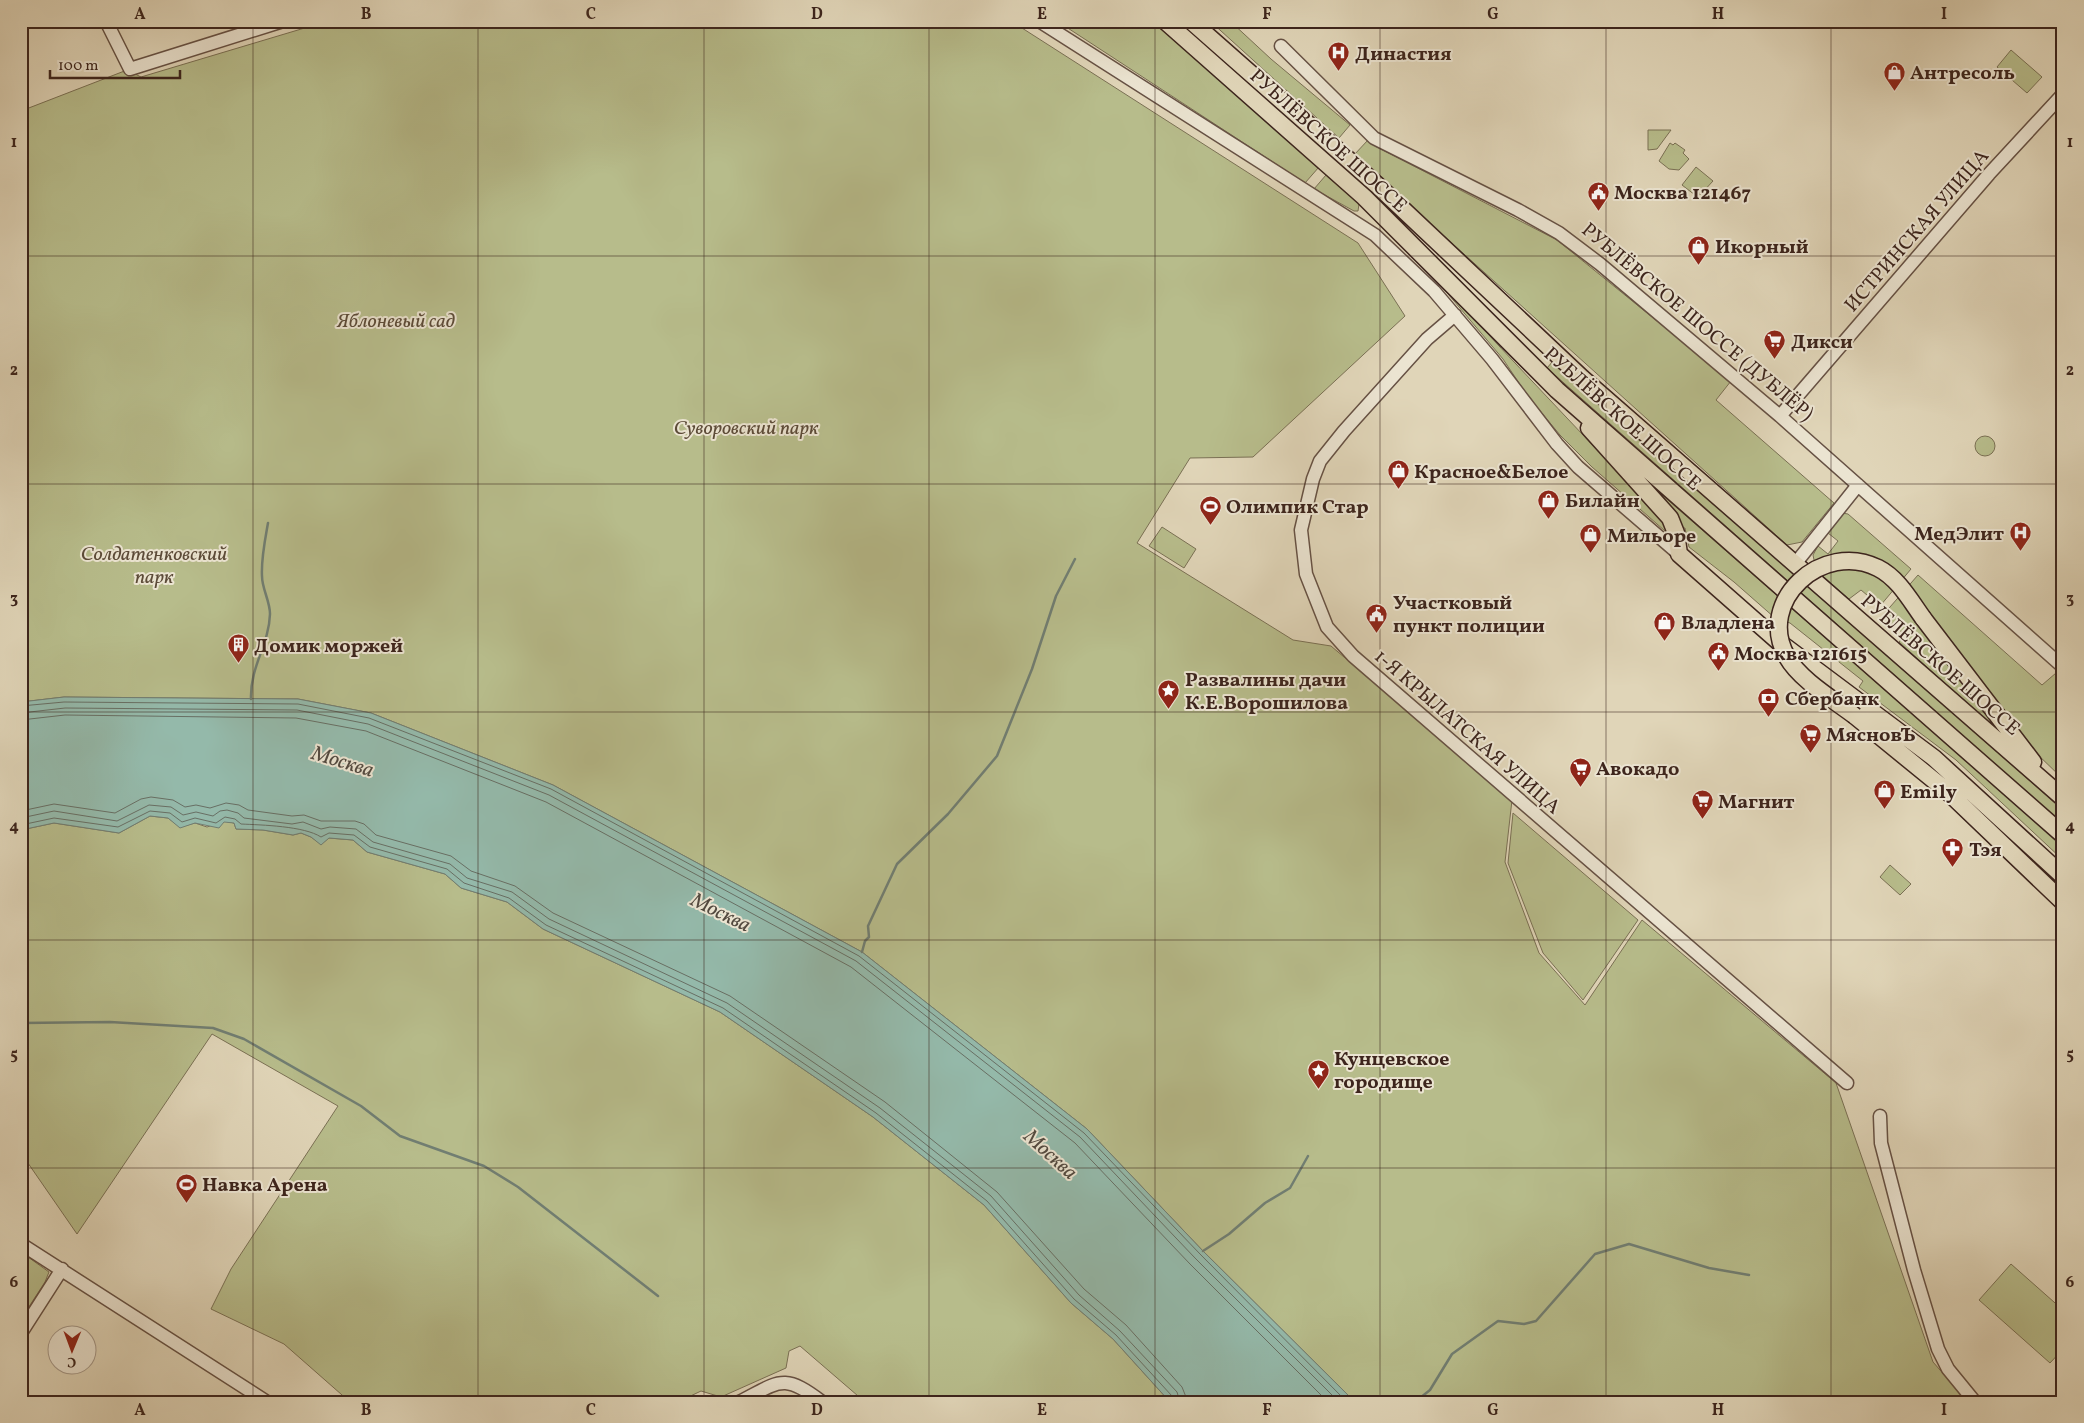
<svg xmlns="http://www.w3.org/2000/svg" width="2084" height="1423" viewBox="0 0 2084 1423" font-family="Vollkorn,serif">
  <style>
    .green { fill: #b7bc8b; stroke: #7a7054 }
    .water { fill: #94b9aa; stroke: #717e72 }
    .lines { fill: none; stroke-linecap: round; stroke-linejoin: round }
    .shore { stroke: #686f64; stroke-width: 1 }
    .stream { stroke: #717e72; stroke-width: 2.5 }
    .minor-casing { stroke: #665144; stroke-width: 15 }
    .major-casing { stroke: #3d251d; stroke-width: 19 }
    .minor { stroke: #ebe4d1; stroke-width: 12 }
    .major { stroke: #e0d5b8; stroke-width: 16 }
    .major-bridge-casing { stroke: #3d251d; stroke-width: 19; stroke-linecap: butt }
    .major-bridge { stroke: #e0d5b8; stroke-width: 16 }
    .grid { fill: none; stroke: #3d251d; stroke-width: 1; stroke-opacity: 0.55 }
    .labels { text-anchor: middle; stroke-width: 4; stroke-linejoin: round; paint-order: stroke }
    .poi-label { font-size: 20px; font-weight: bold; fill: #3d251d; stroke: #ebe4d1; text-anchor: start }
    .street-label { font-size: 20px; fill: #3d251d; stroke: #ebe4d1 }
    .park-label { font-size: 20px; font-style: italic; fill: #5c4b38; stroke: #ebe4d1 }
    .water-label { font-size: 21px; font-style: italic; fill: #534a40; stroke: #ebe4d1 }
    .neatline { fill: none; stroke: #3d251d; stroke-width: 2 }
    .grid-label { font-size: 16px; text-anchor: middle; font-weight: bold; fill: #3d251d }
  </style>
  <rect width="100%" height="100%" fill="#e0d5b8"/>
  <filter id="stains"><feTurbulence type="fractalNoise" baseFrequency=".004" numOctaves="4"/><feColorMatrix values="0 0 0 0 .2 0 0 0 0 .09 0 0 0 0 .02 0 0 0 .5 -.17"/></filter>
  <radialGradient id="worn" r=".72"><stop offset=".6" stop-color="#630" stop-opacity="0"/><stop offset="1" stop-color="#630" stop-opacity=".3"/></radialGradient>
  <!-- green -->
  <path class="green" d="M328,21h683l347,222 47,73 -152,141 -63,1 -53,85 156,97 38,6 181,154 -7,62 34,91 46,52 57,-85 194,163 97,279 35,40h-613l-152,-151 -116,-122 -225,-177 -309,-167 -182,-72 -73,-14 -234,-2 -43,5v-591l106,-41 14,7z
    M1057,21h98l164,146 -14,16z
    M1210,21h20l41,38 79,66 -11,13z
    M2011,50l31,27 -15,16 -30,-26z
    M1648,130h23l-14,19 -9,1z
    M1368,140l7,6 182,94 174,141 -15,19 118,103 -32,39 -15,3 -433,-390z
    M1670,143l3,2 2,-2 10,7 -2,3 6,6 -10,11 -10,-1 -10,-8z
    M1696,167l17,14 -12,13 -6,1 -13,-10z
    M1326,175l33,29 -1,7h-4l-40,-22z
    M1443,288h3c73,82 151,159 224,241l-5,2 -73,-64 -32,-32 -33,-40 -24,-36z
    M1553,361l510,449v14l-516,-456z
    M1975 446a10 10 0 1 1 20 0a10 10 0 1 1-20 0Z
    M1621,459l442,387v14l-107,-100 -97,-73 4,-6 -73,-58 -15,-5 -41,-36 -45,-35 -4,-19h-4z
    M1842,513l6,1 63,55 -31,37 -19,-16 -12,9 -33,-29 -3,-15 5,-9 10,8 10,-13 -10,-8z
    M1162,527l34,22 -12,19 -35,-22z
    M1918,575l124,110 21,-18v112l-28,-27 -29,-14 -107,-96 6,-7 -22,-20z
    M1513,813l125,107 -55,80 -40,-47 -35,-90z
    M150,816l18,2 12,9 15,-4 12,4 17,-6 10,2 2,6 27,1 30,5 8,-2 10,4 10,7 8,-6 24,2 14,12 78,22 16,14 46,14 36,27 177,83 153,105 111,88 87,98 42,36 57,63h-305l-65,-56 -11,5 -3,17 -65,29 -20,-6 -23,11h-328l-66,-58 -73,-35 20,-40 107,-163 -126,-72 -135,200 -56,-81v-323l33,-7 65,10z
    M1890,865l21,19 -11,11 -20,-18z
    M21,1252l28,20 -4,10 -24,37z
    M2011,1264l52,46v39l-13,14 -71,-63z"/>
  <!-- water -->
  <path class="water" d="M64,697l234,2 73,14 182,72 309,167 225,177 116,122 152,151h-185l-57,-63 -42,-36 -87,-98 -111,-88 -153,-105 -177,-83 -36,-27 -46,-14 -16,-14 -78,-22 -14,-12 -24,-2 -8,7 -10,-8 -10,-4 -8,2 -30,-5 -27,-1 -2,-6 -10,-1 -5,6 -24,-5 -15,5 -12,-10 -18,-2 -31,17 -65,-10 -33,7v-128z"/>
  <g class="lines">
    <!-- shore -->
    <path class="shore" d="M21,706l43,-4 234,2 71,14 182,71 308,167 225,177 116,121 147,148
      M21,713l44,-5 232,2 71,14 181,71 307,166 224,176 115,121 144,144
      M21,720l44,-5 231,3 70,13 180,71 305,165 224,176 115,121 138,138
      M21,811l33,-7 61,9 26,-14 10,-2 22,3 12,7 11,-2 14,3 16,-5 13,2 9,5 44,6 12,-1 17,6h34l9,3 12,11 75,21 20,15 44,15 38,27 177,83 155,106 112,90 87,97 42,36 56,62 6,15
      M21,818l33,-7 63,10 32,-16 22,2 12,8 13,-3 17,4 7,-5 7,-1 11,3 6,5 48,6 11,-2 18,7 9,-2 26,2 17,13 77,22 17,14 45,14 37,27 178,84 153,105 111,88 88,99 41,36 57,61 3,10
      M21,825l33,-7 64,9 32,-16 20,2 12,9 13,-4 21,5 9,-6 10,2 6,5c21,1 63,2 80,13l8,-4 25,2 16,12 77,22 17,14 45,15 37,27 177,83 153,105 111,88 87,98 42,36 56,61 2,6"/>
    <!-- stream -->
    <path class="stream" d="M251,699c-1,-33 18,-54 19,-85 0,-13 -8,-25 -8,-38 -1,-17 3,-36 6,-53
      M862,952l3,-11 4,-4 -1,-11 29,-62 51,-50 49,-58 35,-87 24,-73 19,-37
      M21,1023l89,-1 103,6 31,11 117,67 39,30 84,30 34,21 140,109
      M1203,1251l26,-17 36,-31 25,-15 18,-32
      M1415,1402l15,-12 22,-36 46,-33 26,3 12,-3 59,-67 34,-10 80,24 40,7"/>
    <defs>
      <path id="minor" d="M106,21l24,48 153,-48
        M1039,21l336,214 59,56 58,68 65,85 21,23 101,87
        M1281,46l93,92 144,72 41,23 41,31 180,152 283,251
        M1455,315l-28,24 -83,92 -24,30 -7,18 -12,51 5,44 21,53 26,29 494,427
        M1780,416l209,-242 74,-80
        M1795,564l63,-79
        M1880,1116l1,27 33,127 24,79 10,20 27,33
        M21,1244l246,158
        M21,1333l41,-64
        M739,1402c40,-20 44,-30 83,0"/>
      <path id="major" d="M1165,21l199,176 193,193 506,445
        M1191,21l186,164 205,193 481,420
        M1589,428l81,90 6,15 3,21 100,88 155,116 129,118
        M1923,618l110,144
        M1855,716l92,75 116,111"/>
    </defs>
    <!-- minor casing -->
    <use href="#minor" class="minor-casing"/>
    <!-- major casing -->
    <use href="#major" class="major-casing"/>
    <!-- minor -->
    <use href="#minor" class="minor"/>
    <!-- major -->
    <use href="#major" class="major"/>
    <defs>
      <path id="major-bridge" d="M1855,716c-21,-16 -55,-36 -68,-59 -32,-56 36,-117 91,-89 20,10 32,32 45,50"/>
    </defs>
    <!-- major-bridge casing -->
    <use href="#major-bridge" class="major-bridge-casing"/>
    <!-- major-bridge -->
    <use href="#major-bridge" class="major-bridge"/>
  </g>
  <!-- grid -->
  <path class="grid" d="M253,21v1381M478,21v1381M704,21v1381M929,21v1381M1155,21v1381M1380,21v1381M1606,21v1381M1831,21v1381M21,256h2042M21,484h2042M21,712h2042M21,940h2042M21,1168h2042"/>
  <!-- icons -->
  <defs>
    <symbol id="hospital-pin" viewBox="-11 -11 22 30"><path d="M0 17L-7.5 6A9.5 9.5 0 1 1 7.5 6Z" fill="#8f2418" stroke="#ebe4d1"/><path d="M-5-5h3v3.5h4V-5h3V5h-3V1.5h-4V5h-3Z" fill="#fff"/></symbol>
    <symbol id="shop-pin" viewBox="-11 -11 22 30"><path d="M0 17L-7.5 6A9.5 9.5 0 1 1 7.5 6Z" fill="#8f2418" stroke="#ebe4d1"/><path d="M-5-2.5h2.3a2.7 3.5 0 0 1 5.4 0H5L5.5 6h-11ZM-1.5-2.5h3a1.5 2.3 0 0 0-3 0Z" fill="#fff"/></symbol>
    <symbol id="civic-pin" viewBox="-11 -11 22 30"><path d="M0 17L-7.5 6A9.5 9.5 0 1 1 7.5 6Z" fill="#8f2418" stroke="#ebe4d1"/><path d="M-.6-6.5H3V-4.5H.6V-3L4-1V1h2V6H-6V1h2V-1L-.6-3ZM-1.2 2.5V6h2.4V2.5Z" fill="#fff"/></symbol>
    <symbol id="supermarket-pin" viewBox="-11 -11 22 30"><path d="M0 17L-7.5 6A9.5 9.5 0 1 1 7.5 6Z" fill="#8f2418" stroke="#ebe4d1"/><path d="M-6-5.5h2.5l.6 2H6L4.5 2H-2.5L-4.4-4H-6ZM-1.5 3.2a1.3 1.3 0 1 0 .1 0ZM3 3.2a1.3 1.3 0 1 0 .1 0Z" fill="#fff"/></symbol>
    <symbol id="stadium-pin" viewBox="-11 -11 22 30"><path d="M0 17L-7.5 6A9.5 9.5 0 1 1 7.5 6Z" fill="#8f2418" stroke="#ebe4d1"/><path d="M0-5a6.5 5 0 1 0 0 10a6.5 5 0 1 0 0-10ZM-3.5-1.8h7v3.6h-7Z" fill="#fff"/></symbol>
    <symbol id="building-pin" viewBox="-11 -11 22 30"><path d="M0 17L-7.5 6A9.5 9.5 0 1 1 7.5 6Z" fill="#8f2418" stroke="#ebe4d1"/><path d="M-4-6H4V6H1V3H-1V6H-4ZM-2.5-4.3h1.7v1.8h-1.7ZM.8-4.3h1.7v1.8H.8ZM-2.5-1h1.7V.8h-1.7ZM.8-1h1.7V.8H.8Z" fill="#fff"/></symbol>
    <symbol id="sight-pin" viewBox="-11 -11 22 30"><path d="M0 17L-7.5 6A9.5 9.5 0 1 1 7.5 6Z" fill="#8f2418" stroke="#ebe4d1"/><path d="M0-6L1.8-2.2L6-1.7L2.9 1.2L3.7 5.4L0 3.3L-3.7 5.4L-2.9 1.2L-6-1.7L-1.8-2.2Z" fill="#fff"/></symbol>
    <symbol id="bank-pin" viewBox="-11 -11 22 30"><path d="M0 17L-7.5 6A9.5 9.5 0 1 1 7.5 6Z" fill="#8f2418" stroke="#ebe4d1"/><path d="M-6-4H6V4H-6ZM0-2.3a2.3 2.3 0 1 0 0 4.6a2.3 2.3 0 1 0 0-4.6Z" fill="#fff"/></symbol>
    <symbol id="pharmacy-pin" viewBox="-11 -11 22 30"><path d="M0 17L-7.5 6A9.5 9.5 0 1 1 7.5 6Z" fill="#8f2418" stroke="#ebe4d1"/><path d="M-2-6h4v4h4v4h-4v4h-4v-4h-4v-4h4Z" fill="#fff"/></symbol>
  </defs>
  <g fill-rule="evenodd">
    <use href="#hospital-pin" x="1326" y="40" width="25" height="34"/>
    <use href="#shop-pin" x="1882" y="60" width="25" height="34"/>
    <use href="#civic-pin" x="1586" y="180" width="25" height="34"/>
    <use href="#shop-pin" x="1686" y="234" width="25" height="34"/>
    <use href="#supermarket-pin" x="1762" y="328" width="25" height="34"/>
    <use href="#shop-pin" x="1386" y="458" width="25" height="34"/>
    <use href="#shop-pin" x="1536" y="488" width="25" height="34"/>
    <use href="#stadium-pin" x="1198" y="494" width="25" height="34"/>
    <use href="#hospital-pin" x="2008" y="520" width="25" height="34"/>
    <use href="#shop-pin" x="1578" y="522" width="25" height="34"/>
    <use href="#civic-pin" x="1364" y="602" width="25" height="34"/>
    <use href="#shop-pin" x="1652" y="610" width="25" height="34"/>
    <use href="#building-pin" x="226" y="632" width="25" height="34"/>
    <use href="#civic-pin" x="1706" y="640" width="25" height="34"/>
    <use href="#sight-pin" x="1156" y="678" width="25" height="34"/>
    <use href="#bank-pin" x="1756" y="686" width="25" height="34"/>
    <use href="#supermarket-pin" x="1798" y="722" width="25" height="34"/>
    <use href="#supermarket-pin" x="1568" y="756" width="25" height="34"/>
    <use href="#shop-pin" x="1872" y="778" width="25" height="34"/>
    <use href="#supermarket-pin" x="1690" y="788" width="25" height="34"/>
    <use href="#pharmacy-pin" x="1940" y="836" width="25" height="34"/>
    <use href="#sight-pin" x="1306" y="1058" width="25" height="34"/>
    <use href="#stadium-pin" x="174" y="1172" width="25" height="34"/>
  </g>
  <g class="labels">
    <!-- poi labels -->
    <g class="poi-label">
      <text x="1355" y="60">Династия</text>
      <text x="1910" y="79">Антресоль</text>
      <text x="1614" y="199">Москва 121467</text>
      <text x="1715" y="253">Икорный</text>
      <text x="1791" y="348">Дикси</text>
      <text x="1414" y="478">Красное&amp;Белое</text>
      <text x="1565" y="507">Билайн</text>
      <text x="1226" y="513">Олимпик Стар</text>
      <text x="2004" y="540" text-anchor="end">МедЭлит</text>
      <text x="1607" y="542">Мильоре</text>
      <text x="1393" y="609">Участковый<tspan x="1393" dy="23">пункт полиции</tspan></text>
      <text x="1681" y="629">Владлена</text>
      <text x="254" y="652">Домик моржей</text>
      <text x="1734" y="660">Москва 121615</text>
      <text x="1185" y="686">Развалины дачи<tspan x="1185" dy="23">К.Е.Ворошилова</tspan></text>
      <text x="1785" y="705">Сбербанк</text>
      <text x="1826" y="741">МясновЪ</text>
      <text x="1596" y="775">Авокадо</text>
      <text x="1900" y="798">Emily</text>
      <text x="1718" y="808">Магнит</text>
      <text x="1969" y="856">Тэя</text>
      <text x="1334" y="1065">Кунцевское<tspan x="1334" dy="23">городище</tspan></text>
      <text x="202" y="1191">Навка Арена</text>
    </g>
    <!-- street labels -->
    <g class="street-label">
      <text transform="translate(1329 140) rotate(42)" y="7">РУБЛЁВСКОЕ ШОССЕ</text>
      <text transform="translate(1916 230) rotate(-49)" y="7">ИСТРИНСКАЯ УЛИЦА</text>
      <text transform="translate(1698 321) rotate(40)" y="7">РУБЛЁВСКОЕ ШОССЕ (ДУБЛЁР)</text>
      <text transform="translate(1623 418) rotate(42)" y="7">РУБЛЁВСКОЕ ШОССЕ</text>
      <text transform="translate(1941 664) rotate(41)" y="7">РУБЛЁВСКОЕ ШОССЕ</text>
      <text transform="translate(1468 731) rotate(41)" y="7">1-Я КРЫЛАТСКАЯ УЛИЦА</text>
    </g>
    <!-- park labels -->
    <g class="park-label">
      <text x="396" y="327">Яблоневый сад</text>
      <text x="746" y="434">Суворовский парк</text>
      <text x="154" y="560">Солдатенковский<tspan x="154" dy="23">парк</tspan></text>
    </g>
    <!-- water labels -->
    <g class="water-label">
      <text transform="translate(343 761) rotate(17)" y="7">Москва</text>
      <text transform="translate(721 912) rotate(26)" y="7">Москва</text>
      <text transform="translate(1051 1154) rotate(42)" y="7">Москва</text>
    </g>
  </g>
  <!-- margin -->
  <rect width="2084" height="1423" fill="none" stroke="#e0d5b8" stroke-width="55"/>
  <!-- north arrow -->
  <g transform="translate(72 1350) rotate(181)"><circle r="24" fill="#ebe4d1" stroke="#a59889"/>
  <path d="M0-4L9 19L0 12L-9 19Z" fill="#8f2418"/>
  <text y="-8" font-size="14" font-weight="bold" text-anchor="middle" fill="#3d251d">С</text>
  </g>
  <!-- scale -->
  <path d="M50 70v8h130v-8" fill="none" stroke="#3d251d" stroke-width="2.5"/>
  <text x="58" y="70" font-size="15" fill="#3d251d" stroke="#ebe4d1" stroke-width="4" paint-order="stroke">100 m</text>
  <rect x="28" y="28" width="2028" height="1368" class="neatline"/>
  <g class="grid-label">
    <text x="140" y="19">A</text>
    <text x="366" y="19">B</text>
    <text x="591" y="19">C</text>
    <text x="817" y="19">D</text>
    <text x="1042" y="19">E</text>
    <text x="1267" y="19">F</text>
    <text x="1493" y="19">G</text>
    <text x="1718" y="19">H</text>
    <text x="1944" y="19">I</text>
    <text x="14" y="147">1</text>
    <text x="2070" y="147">1</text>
    <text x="14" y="375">2</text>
    <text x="2070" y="375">2</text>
    <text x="14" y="603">3</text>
    <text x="2070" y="603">3</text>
    <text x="14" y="831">4</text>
    <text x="2070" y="831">4</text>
    <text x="14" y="1059">5</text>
    <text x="2070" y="1059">5</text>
    <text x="14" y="1287">6</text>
    <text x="2070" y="1287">6</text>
    <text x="140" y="1415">A</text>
    <text x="366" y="1415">B</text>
    <text x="591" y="1415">C</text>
    <text x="817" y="1415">D</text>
    <text x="1042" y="1415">E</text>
    <text x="1267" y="1415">F</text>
    <text x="1493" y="1415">G</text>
    <text x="1718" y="1415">H</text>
    <text x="1944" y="1415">I</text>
  </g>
  <rect width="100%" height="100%" filter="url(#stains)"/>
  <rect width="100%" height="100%" fill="url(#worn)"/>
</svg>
